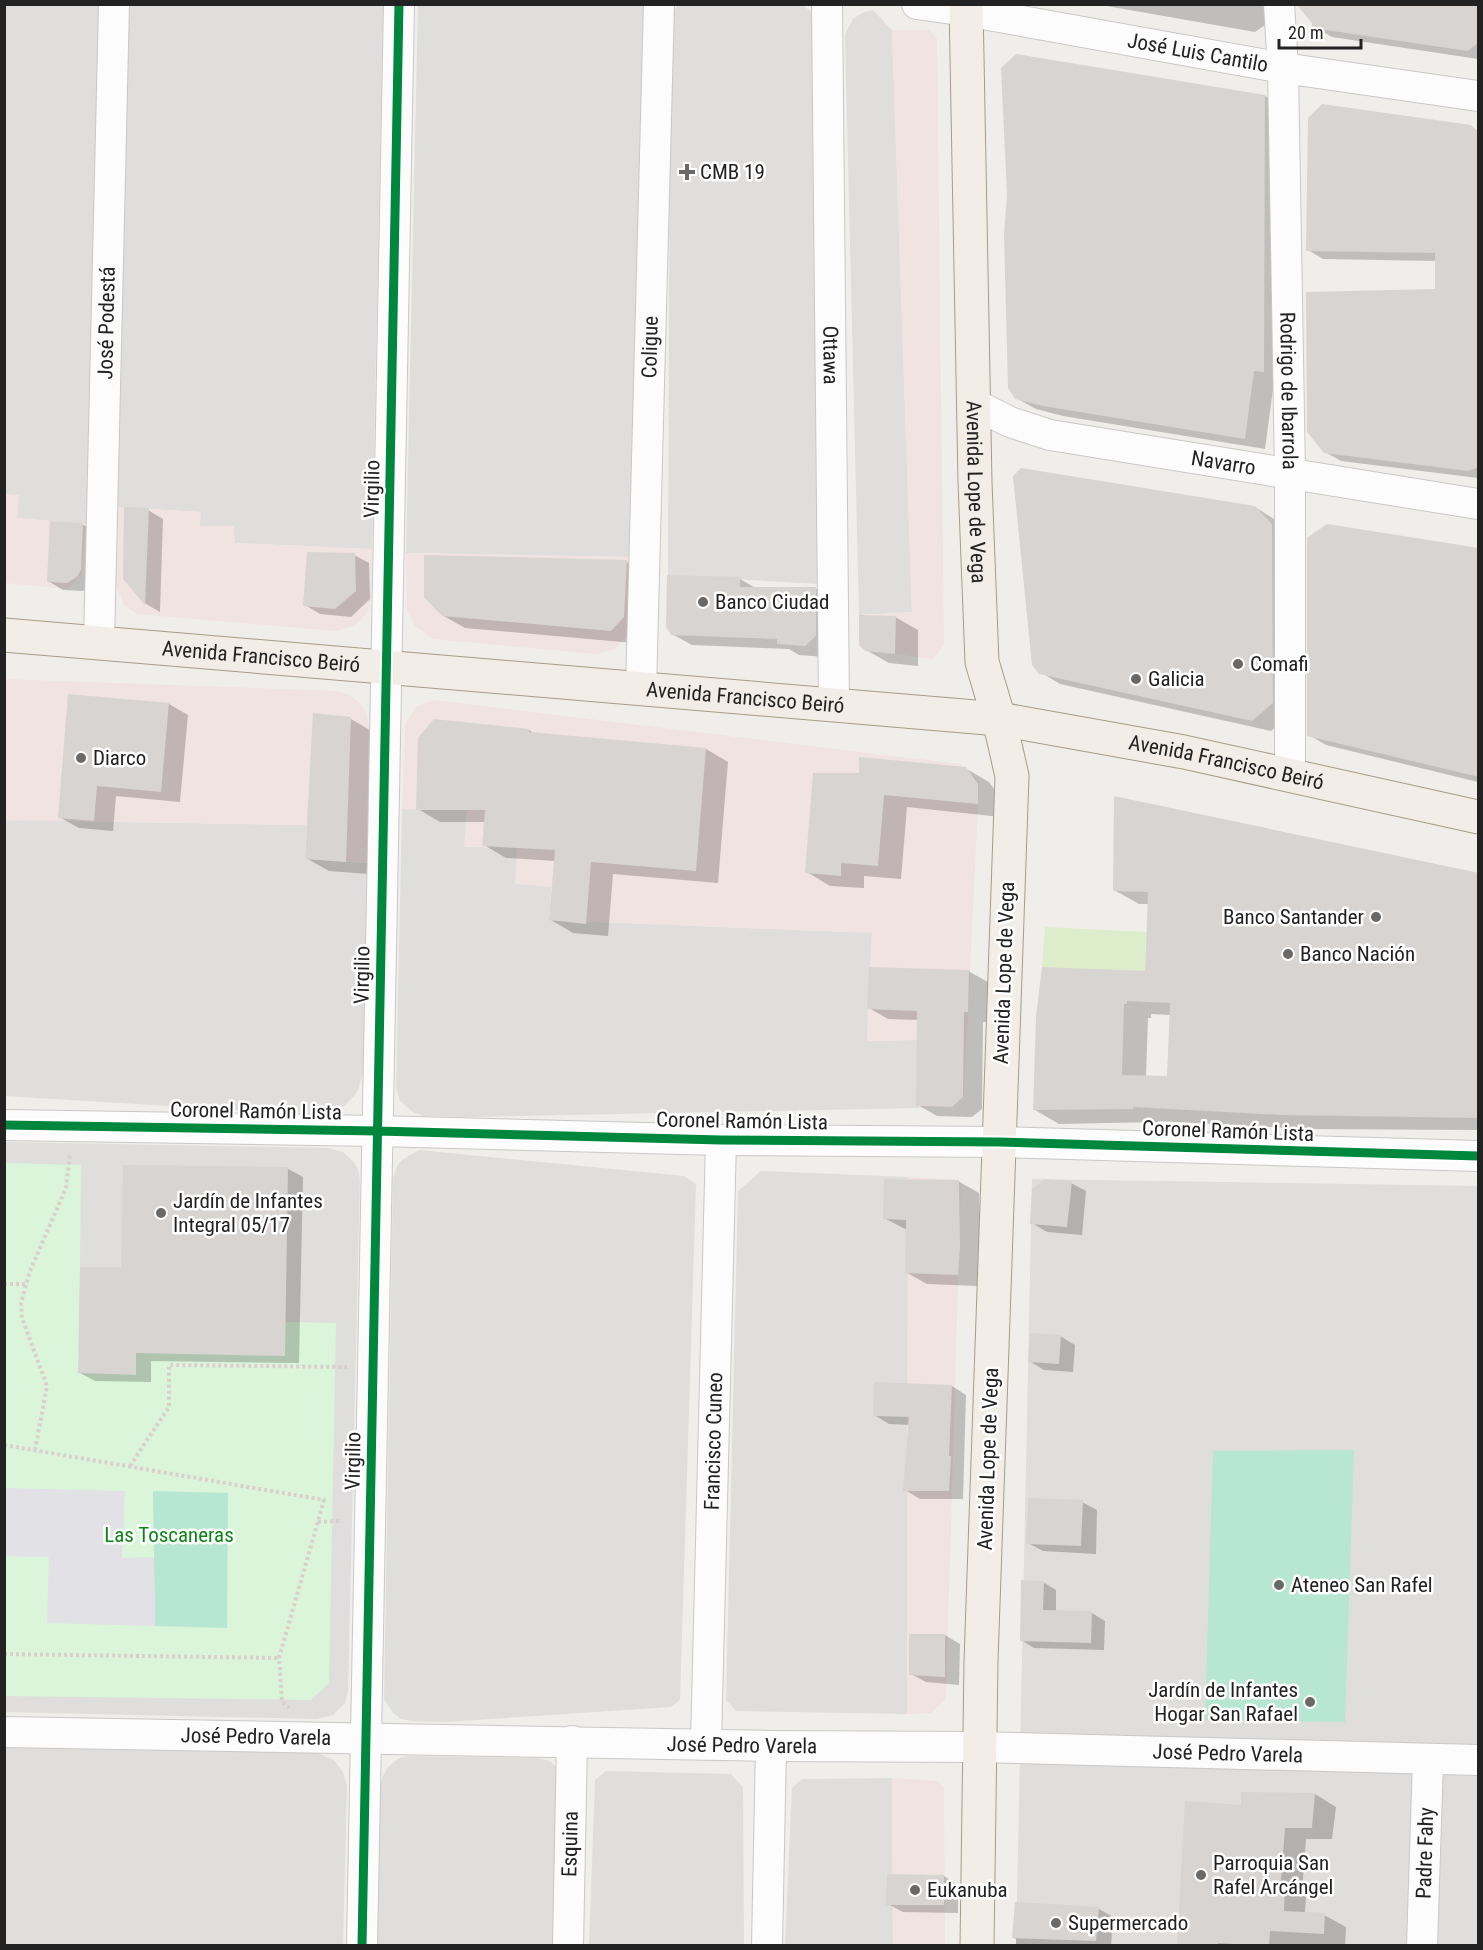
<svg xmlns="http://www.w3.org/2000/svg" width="1483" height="1950" viewBox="0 0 1483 1950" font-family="'Roboto Condensed',sans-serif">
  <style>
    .residential { fill: #dfdedc }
    .commercial { fill: #f1e3e1 }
    .grass { fill: #ddeccb }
    .park { fill: #daf5da }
    .pitch { fill: #b7e6d2 }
    .plaza { fill: #e2e1e5 }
    .shadow { fill: #0003; fill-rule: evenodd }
    .building { fill: #d7d4d2; fill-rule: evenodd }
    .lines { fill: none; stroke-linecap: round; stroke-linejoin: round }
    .minor-casing { stroke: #c9c8c7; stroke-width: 32 }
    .major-casing { stroke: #a79c86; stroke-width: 35 }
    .path { stroke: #dccecd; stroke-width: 4; stroke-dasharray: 3 3; stroke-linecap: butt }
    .minor { stroke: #fdfcfc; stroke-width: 30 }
    .major { stroke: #f3ede7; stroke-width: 33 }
    .cycleway-casing { stroke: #fff; stroke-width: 13 }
    .cycleway { stroke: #00873e; stroke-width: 9 }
    .poi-dot { fill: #6a6968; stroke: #fff; stroke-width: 2 }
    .labels { text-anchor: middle; stroke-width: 5; stroke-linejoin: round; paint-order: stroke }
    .street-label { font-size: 21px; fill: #222; stroke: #fff }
    .poi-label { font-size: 21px; fill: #222; stroke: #fff; text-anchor: start }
    .park-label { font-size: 21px; fill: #0c8416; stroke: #fff }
  </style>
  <rect width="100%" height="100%" fill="#f0eeeb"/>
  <!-- residential -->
  <path class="residential" d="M5,5h97l-16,519 -69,-6 1,-22 -13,-2z
    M127,5h256l-11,544 -137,-6 -35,-17v-14l-83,-5z
    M418,5h223l2,1 2,9 -12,542 -227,-4z
    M679,5h123l13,9 3,570 -150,-9 2,-554 5,-12z
    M873,10l19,20 20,582 -53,3 -14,-579 2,-6 6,-11 9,-6z
    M402,809l65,1 50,38 35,39 -3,33 323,13 -5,108 50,-1 2,68 -452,9 -43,-1 -11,-4 -13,-11 -4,-13z
    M4,820l303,5 -2,34 62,4 -4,209 -5,18 -4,6 -11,11 -23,8 -315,-19z
    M5,1142l324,6 14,4 11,10 4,7 2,11 -12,511 -3,12 -12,12 -16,4 -312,-7z
    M419,1150l265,26 12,8 -16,516 -9,7 -225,15 -34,-1 -11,-2 -8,-6 -9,-14 9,-520 4,-13 5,-6z
    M761,1171l147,6 -1,537 -171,-3 -10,-11 12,-509z
    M1032,1179l446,7v759l-462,1z
    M5,1748l312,5 17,7 9,12 4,14 -4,159h-338z
    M408,1756l130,2 12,3 6,6 4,7 -2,171 -181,1 3,-160 3,-10 5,-9 11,-9z
    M606,1771l125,3 12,13 1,158h-155l6,-165z
    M892,1778l1,167 -108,1 7,-158 10,-9z"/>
  <!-- commercial -->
  <path class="commercial" d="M892,30h38l7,9 7,606 -11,14 -69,-9 -4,-4 -1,-31 53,-3z
    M4,494l15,1 -2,23 69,6 -5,51 -13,14 -63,-6z
    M117,507l84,5 -1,14h34l1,17 137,6 -1,49 -2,11 -8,11 -7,6 -18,5 -199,-17 -13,-9 -8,-20z
    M406,553l227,4 -4,77 -14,15 -19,5 -163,-15 -18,-13 -8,-15z
    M5,679l331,12 14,4 10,8 6,9 3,15 -2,136 -62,-4 1,-34 -301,-5z
    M434,700l526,64 15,13 4,8 -15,310 -13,12 -32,1 -2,-68 -50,1 5,-108 -323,-13 2,-33 -36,-3 2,-36 -53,-1 3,-37 -65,-1 3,-85 11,-17z
    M908,1177l48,2 5,3 -15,517 -15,14 -24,1z
    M892,1778l46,3 6,7 1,157h-52z"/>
  <!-- grass -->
  <path class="grass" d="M1045,927l101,5 -1,40 -103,-5z"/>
  <!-- park -->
  <path class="park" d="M5,1163l76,2 -2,208 57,2v-22l149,-31 51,1 -7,360 -18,17 -306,-4z"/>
  <!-- pitch -->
  <path class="pitch" d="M1354,1450l-9,272 -140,-2 8,-269z
    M153,1491l75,2 -1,135 -72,-2z"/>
  <!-- plaza -->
  <path class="plaza" d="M5,1488l120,3 -3,67 32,-1 1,69 -108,-3 2,-66 -44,-1z"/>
  <!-- shadow -->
  <path class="shadow" d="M1095,4h188l-4,11 -24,17z
    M1478,4v55l-146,-22 -18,-10z
    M1265,96l19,11 -10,275 -9,67 -202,-33 -27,-7 -20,-11z
    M1470,126l8,5v347l-137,-17 -16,-9 112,-162 -1,-29 -113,-2 -15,-9z
    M1255,507l19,12 17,18v177l-20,17 -211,-47 -20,-12z
    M148,510l15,9 -3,93 -14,-8 -22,-26z
    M82,524l15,9 -5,53 -9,5 -20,-1 -15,-9z
    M1478,552v230l-152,-37 -17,-10z
    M354,555l15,8 1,36 -19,18 -31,-3 -15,-9z
    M627,562l21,12 -15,69 -168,-15 -23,-13z
    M740,579l17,10 58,-1 20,12 -10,57 -26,-2 -10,-6 -97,-4 -20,-11z
    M895,617l23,13v36l-29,-3 -23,-13z
    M169,704l19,11 -8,87 -64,-6 -3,35 -34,-3 -20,-11z
    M351,719l22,13 -5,142 -39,-3 -23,-13z
    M529,730l6,4 171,15 22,13 -10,121 -105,-9 -5,62 -35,-3 -22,-13 4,-59 -49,-3 -22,-13 2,-23h-46l-22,-13z
    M965,768l24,14 12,17v18l-94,-10 -6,72 -37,-3v12l-34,-2 -23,-14 53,-98z
    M1478,874v256l-170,-1 -150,-8v1l-99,2 -24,-14 112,-138 2,-68h-10l-25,-14zM1151,1014l20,1 -2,62h-23l2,-59h3z
    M968,971l20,11 -1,40h-4l-1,87 -10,8 -35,-1 -19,-11 1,-85 -31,-1 -19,-11z
    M124,1167l164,2 15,8 -4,186 -148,-2v21l-56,-1 -15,-8 42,-104z
    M958,1181l21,12 1,65 -2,28 -51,-2 -20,-11v-43l-23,-12z
    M1071,1183l15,8 -4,44 -35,-3 -15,-9z
    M1060,1336l15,9 -2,27 -29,-2 -15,-9z
    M952,1386l14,9 -3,104h-43l-15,-9 5,-65 -21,-1 -15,-9z
    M1082,1502l15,8 -1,44 -53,-3 -15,-8z
    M1043,1582l13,8v22l36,1 13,8 -1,29 -70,-2 -13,-8z
    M945,1635l15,9 -1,41 -33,-3 -15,-8v-38z
    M1242,1794h73l21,13 -4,32h-26l-4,54 4,2 -1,18 19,2 22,12 -1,19h-166l63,-139z
    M944,1876l14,9v28l-55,-1 -15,-8z
    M1099,1909l14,8 -2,29h-95v-7l-2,-1z"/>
  <!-- building -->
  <path class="building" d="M1296,4h183v38l-11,9 -156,-23v-5z
    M1016,54l249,41 -1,277 -10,-1 -9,68 -202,-33 -28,-7 -7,-11 -4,-153 3,-40 -6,-127z
    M1322,104l149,21 8,8v334l-11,4 -144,-18 -17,-21 -1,-140 129,-3v-36l-129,-2 2,-133z
    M1021,468l234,38 17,18 1,179 -21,18 -213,-47 -7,-9 -19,-189z
    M124,507l25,1 -4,97 -22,-26z
    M50,521l33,2 -2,47 -4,7 -10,6 -20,-1z
    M1327,524l152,24v229l-172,-41v-198z
    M307,552l48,1 1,38 -21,18 -32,-3z
    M424,555l203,5 -3,57 -13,14 -169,-15 -18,-19z
    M667,575l73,2v10h76v49l-11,10 -28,-2v-5l-106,-4 -5,-8z
    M859,615l37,1 -1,38 -30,-3 -6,-6z
    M68,694l101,9 -8,89 -64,-6 -3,35 -36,-3z
    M313,713l38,4 -5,145 -41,-3z
    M434,719l95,10v3l177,16 -10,123 -105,-9 -5,62 -37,-4 6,-70 -73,-4 3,-36h-69l2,-72z
    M859,757l107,10 12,17v20l-94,-9 -6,71 -37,-3v13l-36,-3 8,-100h46z
    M1114,796l365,77v245l-197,-3 -149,-8v2l-100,1 3,-94 6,-49 103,4 3,-79 -35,-1zM1127,1001l43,2 -3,73 -45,-1 2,-71h3z
    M869,967l100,3 -1,42h-4l-1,85 -11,10 -36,-1 1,-95 -50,-2z
    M123,1165l165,2 -3,189 -149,-3v22l-58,-2 2,-106h41z
    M884,1179l75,1 1,66 -2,29 -53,-2 1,-53 -23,-1z
    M1045,1179l27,2 -5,46 -37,-3 2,-35z
    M1030,1333l31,2 -2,29 -31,-2z
    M874,1382l78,3 -3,71h2l-2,35h-46l6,-74 -36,-1z
    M1028,1498l55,2 -2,46 -55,-2z
    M1021,1580l23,1 -1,29 49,1 -1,32 -71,-2z
    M909,1634h36v43l-36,-2z
    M1241,1792l74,1 -3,35h-27l-4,53 4,1 -1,29 41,2 -1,21 -54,-3 -1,15 -51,-3v3h-41l8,-145 56,4z
    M887,1874l57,1v30h-58z
    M1015,1902l84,5 -3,34 -84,-3z"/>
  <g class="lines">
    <defs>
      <g id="minor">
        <path id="s1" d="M827,4l7,702"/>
        <path id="s2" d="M917,4l49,7 317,57 195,28"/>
        <path id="s3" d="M1279,4l4,64 7,406v302"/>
        <path id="s4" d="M974,404l36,18 40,13 428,69"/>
        <path id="s5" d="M99,643l15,-639"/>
        <path id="s6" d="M641,689l18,-685"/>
        <path d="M4,1125l373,6 344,9 278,2 479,14"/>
        <path id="s7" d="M4,1732l767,14 208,1 499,13"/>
        <path id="s8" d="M706,1743l15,-603"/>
        <path d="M362,1946l37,-1942"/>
        <path id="s9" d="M568,1946l4,-205"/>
        <path d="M767,1946l4,-200"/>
        <path id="s10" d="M1422,1946l6,-186"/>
      </g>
      <g id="major">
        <path id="s11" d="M966,4l9,478 7,180 17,57 13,57 -31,885 -4,285"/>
        <path id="s12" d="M4,635l995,84 185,33 294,65"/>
      </g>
    </defs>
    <!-- minor casing -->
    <use href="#minor" class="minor-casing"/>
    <!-- major casing -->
    <use href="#major" class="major-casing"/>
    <!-- path -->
    <path class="path" d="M4,1284h22
      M4,1445l320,55 -45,158 3,44 7,6
      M35,1450l12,-64 -25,-68 -1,-15 9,-32 36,-83 4,-34
      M130,1466l39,-59v-42l178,2
      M318,1522l23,-1
      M4,1654l275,4"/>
    <!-- minor -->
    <use href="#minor" class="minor"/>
    <!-- major -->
    <use href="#major" class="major"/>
    <defs>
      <path id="cycleway" d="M4,1125l373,6 344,9 278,2 479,14
        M362,1946l37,-1942"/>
    </defs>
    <!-- cycleway casing -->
    <use href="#cycleway" class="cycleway-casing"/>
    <!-- cycleway -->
    <use href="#cycleway" class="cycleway"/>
  </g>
  <!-- markers -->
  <g class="poi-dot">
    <path d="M684 163h6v6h6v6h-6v6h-6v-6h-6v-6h6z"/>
    <circle cx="703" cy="602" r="6"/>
    <circle cx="1238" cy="664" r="6"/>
    <circle cx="1136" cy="679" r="6"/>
    <circle cx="81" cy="758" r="6"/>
    <circle cx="1376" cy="917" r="6"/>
    <circle cx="1288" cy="954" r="6"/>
    <circle cx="161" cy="1213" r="6"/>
    <circle cx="1279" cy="1585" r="6"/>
    <circle cx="1310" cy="1702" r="6"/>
    <circle cx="1201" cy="1875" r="6"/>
    <circle cx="915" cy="1890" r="6"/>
    <circle cx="1056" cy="1923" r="6"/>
  </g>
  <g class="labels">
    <!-- street labels -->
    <g class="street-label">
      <text dy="7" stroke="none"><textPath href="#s2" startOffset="285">José Luis Cantilo</textPath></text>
      <text dy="7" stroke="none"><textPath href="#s5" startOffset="320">José Podestá</textPath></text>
      <text dy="7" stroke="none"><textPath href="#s6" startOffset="342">Coligue</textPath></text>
      <text dy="7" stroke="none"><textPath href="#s1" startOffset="351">Ottawa</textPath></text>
      <text dy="7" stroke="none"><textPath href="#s3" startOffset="387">Rodrigo de Ibarrola</textPath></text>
      <text dy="7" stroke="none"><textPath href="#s4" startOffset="258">Navarro</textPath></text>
      <text transform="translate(372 489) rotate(-89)" y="7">Virgilio</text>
      <text dy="7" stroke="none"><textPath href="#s11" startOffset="488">Avenida Lope de Vega</textPath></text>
      <text dy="7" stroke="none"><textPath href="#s12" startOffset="258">Avenida Francisco Beiró</textPath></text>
      <text dy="7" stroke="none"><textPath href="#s12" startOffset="744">Avenida Francisco Beiró</textPath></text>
      <text dy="7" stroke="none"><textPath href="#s12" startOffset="1230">Avenida Francisco Beiró</textPath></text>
      <text transform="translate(1004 973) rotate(-88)" y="7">Avenida Lope de Vega</text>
      <text transform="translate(362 975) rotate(-89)" y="7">Virgilio</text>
      <text transform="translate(256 1111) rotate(1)" y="7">Coronel Ramón Lista</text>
      <text transform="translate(742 1121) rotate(1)" y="7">Coronel Ramón Lista</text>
      <text transform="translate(1228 1131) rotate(2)" y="7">Coronel Ramón Lista</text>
      <text dy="7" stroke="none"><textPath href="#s8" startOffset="302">Francisco Cuneo</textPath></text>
      <text transform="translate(988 1459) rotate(-88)" y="7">Avenida Lope de Vega</text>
      <text transform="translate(353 1461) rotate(-89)" y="7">Virgilio</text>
      <text dy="7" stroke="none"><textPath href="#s7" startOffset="252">José Pedro Varela</textPath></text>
      <text dy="7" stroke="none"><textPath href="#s7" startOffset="738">José Pedro Varela</textPath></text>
      <text dy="7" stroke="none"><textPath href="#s7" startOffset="1224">José Pedro Varela</textPath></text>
      <text dy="7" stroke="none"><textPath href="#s9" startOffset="102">Esquina</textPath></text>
      <text dy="7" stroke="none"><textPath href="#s10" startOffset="93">Padre Fahy</textPath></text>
    </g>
    <!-- poi labels -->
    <g class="poi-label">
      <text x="700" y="179">CMB 19</text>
      <text x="715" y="609">Banco Ciudad</text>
      <text x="1250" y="671">Comafi</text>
      <text x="1148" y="686">Galicia</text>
      <text x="93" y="765">Diarco</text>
      <text x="1364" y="924" text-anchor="end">Banco Santander</text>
      <text x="1300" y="961">Banco Nación</text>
      <text x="173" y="1208">Jardín de Infantes<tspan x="173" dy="24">Integral 05/17</tspan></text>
      <text x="1291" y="1592">Ateneo San Rafel</text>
      <text x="1298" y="1697" text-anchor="end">Jardín de Infantes<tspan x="1298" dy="24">Hogar San Rafael</tspan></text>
      <text x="1213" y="1870">Parroquia San<tspan x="1213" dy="24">Rafel Arcángel</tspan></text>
      <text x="927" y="1897">Eukanuba</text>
      <text x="1068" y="1930">Supermercado</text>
    </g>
    <!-- park labels -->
    <g class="park-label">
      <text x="169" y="1542">Las Toscaneras</text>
    </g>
  </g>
  <!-- border -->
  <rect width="1483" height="1950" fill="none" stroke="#222222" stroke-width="12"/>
  <!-- scale -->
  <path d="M1279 39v9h82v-9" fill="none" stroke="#222222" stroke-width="3"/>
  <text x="1288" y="39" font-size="18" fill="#222222" stroke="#ffffff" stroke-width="4.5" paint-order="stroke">20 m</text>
</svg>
